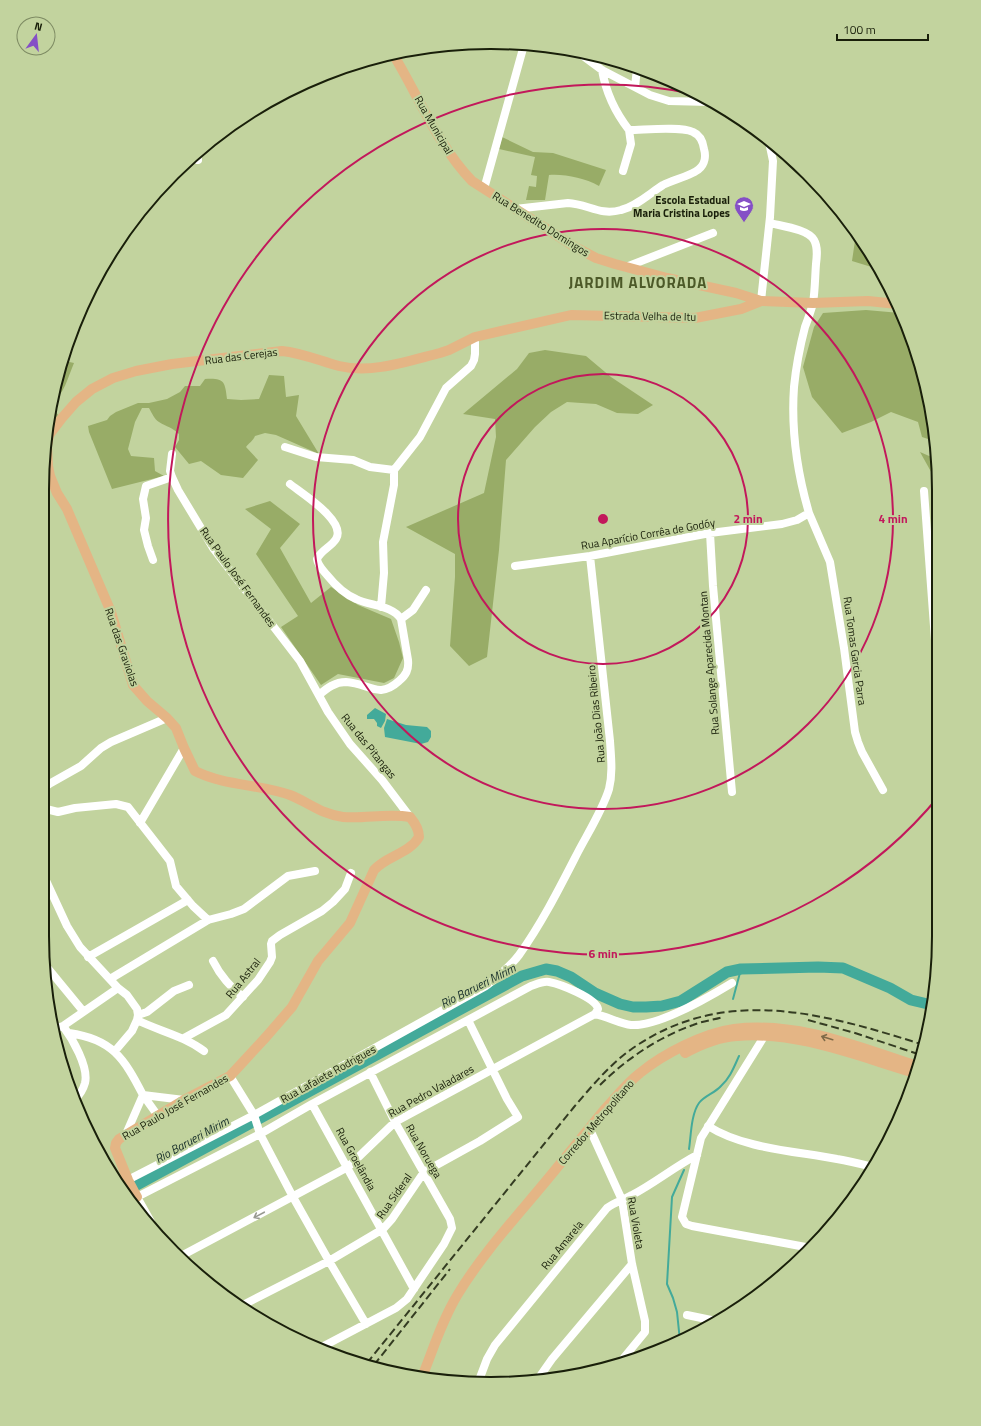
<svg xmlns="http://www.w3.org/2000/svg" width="981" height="1426" viewBox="0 0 981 1426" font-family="'Titillium Web',sans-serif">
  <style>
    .green { fill: #98ac67 }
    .water { fill: #43aa9a }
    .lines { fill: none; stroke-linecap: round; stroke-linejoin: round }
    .stream { stroke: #43aa9a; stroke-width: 2 }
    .river { stroke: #43aa9a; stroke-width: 11 }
    .minor { stroke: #fff; stroke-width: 8 }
    .major { stroke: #e4b585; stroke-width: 10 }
    .rail { stroke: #343c22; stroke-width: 2; stroke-dasharray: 8 4; stroke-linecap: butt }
    .oneway { stroke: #7e6a48 }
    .oneway2 { stroke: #989a91 }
    .ring { fill: none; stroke: #c2185b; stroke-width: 2 }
    .labels { text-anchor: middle; stroke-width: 4; stroke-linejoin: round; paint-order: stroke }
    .street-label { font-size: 11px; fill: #191f0a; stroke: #c2d39e }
    .poi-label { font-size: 11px; font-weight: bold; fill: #191f0a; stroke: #c2d39e; text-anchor: end }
    .water-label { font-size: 12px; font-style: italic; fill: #182f2b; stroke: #c2d39e }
    .district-label { font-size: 15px; font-weight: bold; letter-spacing: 1px; fill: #4c5928; stroke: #c2d39e }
    .rim { fill: none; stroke: #191f0a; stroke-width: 2 }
    .centre { fill: #c2185b; stroke: #c2d39e; stroke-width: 2 }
    .ring-label { font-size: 12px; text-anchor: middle; font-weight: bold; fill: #c2185b; stroke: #c2d39e; stroke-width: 4; stroke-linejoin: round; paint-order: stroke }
  </style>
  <rect width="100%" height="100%" fill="#c2d39e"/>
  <!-- green -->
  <path class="green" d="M502,137l31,15 20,1 53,17 -7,16c-15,-8 -33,-12 -50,-11l-4,25h-19l3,-14 7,1 1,-11 -6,-1 4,-18 -36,-8z
    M856,234l22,35 -26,-8z
    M866,310l34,3 30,90 4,38 -12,-4 -4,-15 -27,-10 -20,10 -29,11 -30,-36 -9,-30 11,-40 9,-14z
    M545,350l41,6 25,21 42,28 -15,9 -21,-1 -21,-9 -29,-2 -16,10 -16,15 -29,33 -7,90 -12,107 -18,9 -19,-20 5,-69v-23l-49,-27 78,-34 12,-56 -1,-18 -32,-5 54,-45 12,-16z
    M65,361l9,2c-6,14 -10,32 -23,41l7,11 -10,12 3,-24z
    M269,375l15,1 2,21 13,-2 -3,21 23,38 -43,-19 -11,-2 -10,3c-2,5 -6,7 -9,11l12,13 -15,18 -22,-3 -20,-14 -12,3 -14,-17 4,-7v-6c-7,-7 -12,-7 -20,-12 -5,-3 -7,-9 -10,-14h-7l-7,14 -7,27 3,7 23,2 1,13 9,5 -52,13 -23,-57 -1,-6 19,-6 3,-4 6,-4 22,-9h11l18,-4 13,-7 5,-6h15l5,-7c19,-1 20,2 22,20l14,1 18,-1z
    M920,452l16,7 3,27z
    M270,501l30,23 -20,24 31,55 20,-16 27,18 33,14 8,23 4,16 -9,20 -10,5 -46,-9 -17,11 -40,-58 17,-11 -42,-62 15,-25 -26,-20z"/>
  <!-- water -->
  <path class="water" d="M375,708l11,6 -1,7 -4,7 -4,-2v-3l-3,-4h-7v-4z
    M387,719l19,6 21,2 4,4v6l-3,5 -7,2 -36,-7 -1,-9z"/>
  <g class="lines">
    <!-- stream -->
    <path class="stream" d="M733,999l8,-30
      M689,1149c2,-13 2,-35 10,-46 5,-7 16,-10 22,-17 9,-8 13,-19 18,-30
      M680,1341l-3,-29 -4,-14 -6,-14 5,-87 12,-27"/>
    <!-- river -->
    <path class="river" d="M124,1192l385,-209 13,-7 24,-7 11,2 14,6 24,16 25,11 13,3h13l16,-1 19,-5 46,-29 14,-3 77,-2 25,1 47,20 21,12 21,5"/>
    <!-- minor -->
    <path class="minor" d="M575,50l27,20 48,25 19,6 41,1
      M635,87l2,-19
      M197,154l1,6
      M623,171l8,-27 -2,-14
      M484,189l40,-144
      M515,209l53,-6c20,1 32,13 53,7 16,-4 29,-17 42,-25 10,-5 30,-10 36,-16 6,-5 7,-13 5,-20 -1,-7 -4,-14 -11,-17 -12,-6 -49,-2 -64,-2 -14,-18 -23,-37 -27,-60
      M626,267l87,-34
      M761,301l9,-84 3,-56 -4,-19
      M285,447l31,10 37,3 17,7 24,3
      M172,454l-2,17 2,6 6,13 35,58 87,113 28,51 22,32 32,36 28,37
      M394,470l26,-33 26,-49 25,-22 3,-6 1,-6v-17
      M290,484c11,9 57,37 46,55 -5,8 -15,11 -19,20 1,7 6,11 10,16 8,10 17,19 29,24 14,7 36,6 45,20l7,41c1,10 -2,15 -9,21 -21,19 -30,2 -53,1 -11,0 -19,6 -27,13
      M924,491l15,203
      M809,513l21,49 14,86 11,84 3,10 4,10 21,38
      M710,533l3,53 19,206
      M153,560l-5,-14 -4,-16 2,-12 -3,-19 3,-13 26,-9
      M515,566l75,-10 120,-23 72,-9 15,-4 12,-7c-12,-41 -18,-83 -15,-126 2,-20 6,-41 11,-60 3,-8 6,-16 8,-24 2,-12 2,-26 3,-39 1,-8 2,-17 -2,-24 -6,-11 -33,-14 -44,-17
      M381,607l3,-34 -1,-31 11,-57v-15
      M401,619l12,-9 13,-20
      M42,769l6,16
      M42,788l39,-22 20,-18 10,-6 56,-24
      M42,808l16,4 17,-4 41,-4 12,3 42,54 6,25 17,20 15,14
      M140,823l44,-75
      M42,872l25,54 13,21 38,41 9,7 10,14 1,6 -1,5 -5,11 -17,20
      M88,957l100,-57
      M213,961c8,16 17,25 30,36
      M46,966l37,45
      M110,979l98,-59 23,-6 13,-5 44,-33 27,-5
      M595,1014c11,2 26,10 36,11 26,2 78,-28 101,-42
      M138,1015l9,-3 27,-21 15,-6
      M137,1020c22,11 47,16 67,31
      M63,1026c9,12 26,41 22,57 -2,7 -5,12 -10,16
      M54,1029l9,-3 55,-38
      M69,1033c43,6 55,25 74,62l-17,39
      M765,1035l-64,103 -19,79 4,7 6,2 119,22
      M184,1038l42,-23 32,-35 12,-18 2,-5 -1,-13 1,-3 8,-6 42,-24 11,-9 12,-13 6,-16
      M230,1076l24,39 6,19 33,63 36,64 37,63
      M312,1104l102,185
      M158,1116l-15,-21 41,5
      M708,1126c36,23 88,25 129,33 12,2 24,5 36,8
      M592,1134l30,66 10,64 13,57v11l-23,28
      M118,1185l136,-70 232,-129c11,-9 24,-19 33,-31 23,-32 41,-68 59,-103 10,-19 25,-43 31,-63 4,-16 2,-32 1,-48l-20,-185
      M151,1222l-14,-25 123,-63 52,-30 219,-118c6,-2 12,-5 18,-4 11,2 47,16 49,27l-3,5
      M181,1256l167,-89 47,-45 200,-108
      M241,1306l88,-45 54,-32 9,-10 32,-47 56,-31 38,-24 -11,-18 -39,-79
      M687,1315l29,6
      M318,1349l78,-41 11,-9 37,-55 8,-16 -2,-9 -55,-97 -25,-50
      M538,1379l14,-20 80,-95
      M478,1383l9,-24 8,-14 112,-137c8,-6 17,-8 25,-13 23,-12 42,-28 65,-40"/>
    <!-- major -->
    <path class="major" d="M393,54c25,41 45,92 79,127l103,66 21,11 19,6 52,14 69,15 25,8
      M685,1053c15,-8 34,-16 52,-17 61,-5 120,20 178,37
      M131,1200l6,-3 -9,-17 -13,-32 1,-5 3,-4 65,-39 46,-24 36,-39 26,-30 26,-46 32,-38 24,-53c12,-14 35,-16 45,-33 0,-8 -4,-14 -9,-20 -23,-4 -45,2 -67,0 -20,-2 -35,-15 -53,-22 -31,-11 -65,-9 -95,-24l-11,-23 -8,-20 -9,-10 -20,-17 -14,-16 -22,-73 -44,-103 -10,-16 -7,-17 -2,-10 -1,-20 2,-11 13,-17 14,-16 16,-13 21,-11 23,-7 36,-7 110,-13c20,2 38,10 57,15 33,8 69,-5 101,-13l9,-3 26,-13 96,-22 124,3 46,-9 20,-8 52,2 55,-2 29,3
      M422,1377c11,-27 20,-57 36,-83 26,-43 62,-81 93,-119 18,-22 36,-44 54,-66 11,-12 22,-26 35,-36 23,-19 64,-40 94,-44 63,-8 124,18 183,37"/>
    <!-- rail -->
    <path class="rail" d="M808,1020l47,13 66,22
      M600,1085c26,-26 59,-48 93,-60 10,-4 20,-5 30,-8
      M367,1363l207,-256c18,-21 36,-43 59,-59 93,-64 193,-34 291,-3
      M374,1365l76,-96"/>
  </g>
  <!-- one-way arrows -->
  <defs><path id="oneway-shaft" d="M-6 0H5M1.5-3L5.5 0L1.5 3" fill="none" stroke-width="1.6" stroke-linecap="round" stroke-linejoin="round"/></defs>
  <use class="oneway" href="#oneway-shaft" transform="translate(827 1038) rotate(-163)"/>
  <use class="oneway2" href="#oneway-shaft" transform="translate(259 1215) rotate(152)"/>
  <!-- distance rings -->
  <g class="ring">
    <circle cx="603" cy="519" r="145"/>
    <circle cx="603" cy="519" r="290"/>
    <path d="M939 796A435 435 0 1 1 693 94"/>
  </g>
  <!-- icons -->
  <defs>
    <symbol id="school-pin" viewBox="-11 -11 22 30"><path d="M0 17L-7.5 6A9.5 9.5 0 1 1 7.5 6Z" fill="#854fc6" stroke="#c2d39e"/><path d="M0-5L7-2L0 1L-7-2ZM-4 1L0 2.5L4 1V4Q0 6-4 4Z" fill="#fff"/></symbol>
  </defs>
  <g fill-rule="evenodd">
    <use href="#school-pin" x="733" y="195" width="22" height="30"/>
  </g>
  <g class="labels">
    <!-- street labels -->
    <g class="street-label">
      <text transform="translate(434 125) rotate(60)" y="4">Rua Municipal</text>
      <text transform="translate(541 224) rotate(32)" y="4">Rua Benedito Domingos</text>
      <text transform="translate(650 316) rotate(1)" y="4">Estrada Velha de Itu</text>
      <text transform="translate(241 356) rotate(-7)" y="4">Rua das Cerejas</text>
      <text transform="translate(648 534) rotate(-10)" y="4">Rua Aparício Corrêa de Godóy</text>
      <text transform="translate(238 577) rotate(54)" y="4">Rua Paulo José Fernandes</text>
      <text transform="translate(122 647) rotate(71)" y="4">Rua das Graviolas</text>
      <text transform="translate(855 651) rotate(82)" y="4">Rua Tomas Garcia Parra</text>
      <text transform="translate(709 663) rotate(-95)" y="4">Rua Solange Aparecida Montan</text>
      <text transform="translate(596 714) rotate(-96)" y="4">Rua João Dias Ribeiro</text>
      <text transform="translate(369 746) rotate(51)" y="4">Rua das Pitangas</text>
      <text transform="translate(243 978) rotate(-51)" y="4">Rua Astral</text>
      <text transform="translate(328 1074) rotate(-29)" y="4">Rua Lafaiete Rodrigues</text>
      <text transform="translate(431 1091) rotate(-29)" y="4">Rua Pedro Valadares</text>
      <text transform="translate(175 1107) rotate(-30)" y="4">Rua Paulo José Fernandes</text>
      <text transform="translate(596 1122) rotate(-49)" y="4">Corredor Metropolitano</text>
      <text transform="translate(424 1151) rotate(60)" y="4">Rua Noruega</text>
      <text transform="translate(356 1159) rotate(61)" y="4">Rua Groelândia</text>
      <text transform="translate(394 1196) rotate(-55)" y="4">Rua Sideral</text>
      <text transform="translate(636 1223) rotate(80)" y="4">Rua Violeta</text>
      <text transform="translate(562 1245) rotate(-51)" y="4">Rua Amarela</text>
    </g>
    <!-- poi labels -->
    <g class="poi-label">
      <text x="730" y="204">Escola Estadual<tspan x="730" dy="13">Maria Cristina Lopes</tspan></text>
    </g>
    <!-- water labels -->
    <g class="water-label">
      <text transform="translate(478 986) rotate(-27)" y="4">Rio Barueri Mirim</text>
      <text transform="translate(192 1140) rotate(-29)" y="4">Rio Barueri Mirim</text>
    </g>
    <!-- district labels -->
    <g class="district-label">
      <text x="638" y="288">JARDIM ALVORADA</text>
    </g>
  </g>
  <!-- crop -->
  <path d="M0 0H981V1426H0ZM490 49H491A441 441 0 0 1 932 490V936A441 441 0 0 1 491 1377H490A441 441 0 0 1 49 936V490A441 441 0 0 1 490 49Z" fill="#c2d39e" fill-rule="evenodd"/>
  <path class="rim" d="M490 49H491A441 441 0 0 1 932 490V936A441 441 0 0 1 491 1377H490A441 441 0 0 1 49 936V490A441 441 0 0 1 490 49Z"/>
  <circle cx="603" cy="519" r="6" class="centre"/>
  <g class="ring-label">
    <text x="748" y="523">2 min</text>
    <text x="893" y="523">4 min</text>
    <text x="603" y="958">6 min</text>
  </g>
  <!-- north arrow -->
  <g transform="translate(36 36) rotate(15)"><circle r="19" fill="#c2d39e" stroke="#7e8b63"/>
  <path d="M0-3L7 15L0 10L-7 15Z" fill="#854fc6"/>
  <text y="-6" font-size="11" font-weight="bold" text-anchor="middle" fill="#191f0a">N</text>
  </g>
  <!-- scale -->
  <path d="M837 34v6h91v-6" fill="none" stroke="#191f0a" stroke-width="2"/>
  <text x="843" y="34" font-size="12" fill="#191f0a" stroke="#c2d39e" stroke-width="3" paint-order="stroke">100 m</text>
</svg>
